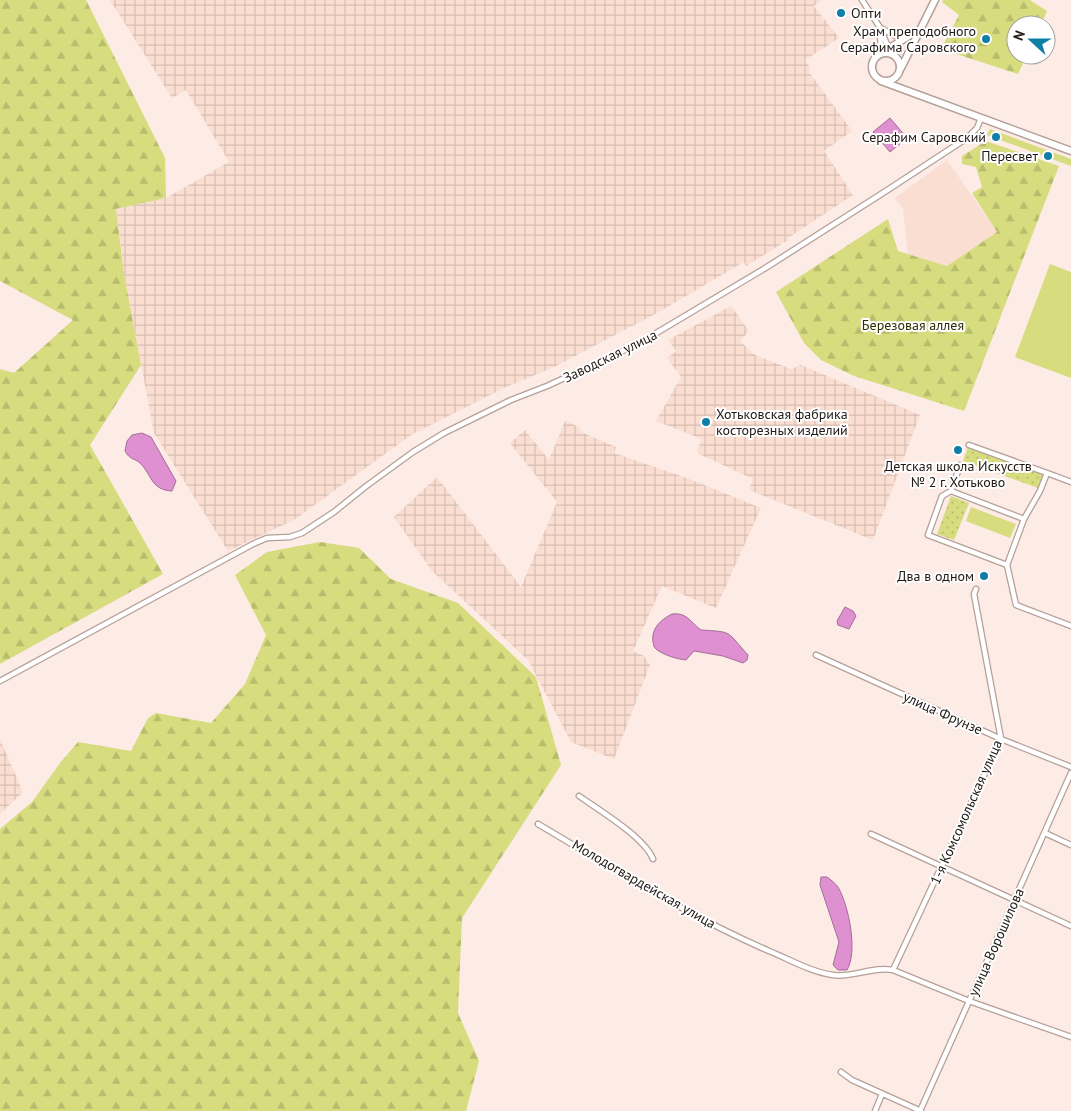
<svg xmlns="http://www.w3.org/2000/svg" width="1071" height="1111" viewBox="0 0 1071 1111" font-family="'PT Sans',sans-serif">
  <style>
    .built { fill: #fbded2 }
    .industrial { fill: url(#industrial-grid) }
    .grass { fill: #d7dc7f }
    .forest { fill: url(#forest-firs) }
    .park { fill: url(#park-dots) }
    .water { fill: #de90d0; stroke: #a56c98 }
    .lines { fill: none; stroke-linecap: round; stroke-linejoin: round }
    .street-casing { stroke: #b4a098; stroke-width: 7 }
    .secondary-casing { stroke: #b4a098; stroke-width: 9 }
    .street { stroke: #fff; stroke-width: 4.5 }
    .secondary { stroke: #fff; stroke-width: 6 }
    .poi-dot { fill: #0f7fa7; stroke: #fff; stroke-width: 2 }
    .labels { text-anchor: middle; stroke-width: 4; stroke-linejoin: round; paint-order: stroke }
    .poi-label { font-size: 14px; fill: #201916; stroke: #fff; text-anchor: end }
    .park-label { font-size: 14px; fill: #2d2f02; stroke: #fff }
    .street-label { font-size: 14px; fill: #201916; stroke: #fff }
  </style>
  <defs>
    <pattern id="industrial-grid" width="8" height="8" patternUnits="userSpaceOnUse" patternTransform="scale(1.25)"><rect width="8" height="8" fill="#fbded2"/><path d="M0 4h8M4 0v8" fill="none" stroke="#d7beb4"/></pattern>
    <pattern id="forest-firs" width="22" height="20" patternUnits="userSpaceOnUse" patternTransform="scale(1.25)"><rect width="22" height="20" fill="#d7dc7f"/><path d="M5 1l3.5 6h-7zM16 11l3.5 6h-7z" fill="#b8bc6d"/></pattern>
    <pattern id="park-dots" width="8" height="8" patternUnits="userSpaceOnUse" patternTransform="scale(1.25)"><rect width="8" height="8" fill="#d7dc7f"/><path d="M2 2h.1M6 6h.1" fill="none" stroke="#b8bc6d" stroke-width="1.8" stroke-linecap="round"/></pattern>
  </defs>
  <rect width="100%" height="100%" fill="#fdebe5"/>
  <!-- built -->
  <path class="built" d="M947,160l50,72 -50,34 -39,-12 -5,-45 -8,-11z"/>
  <!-- industrial -->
  <path class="industrial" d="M110,0h711l-7,6 25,32 -34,22 5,8 -1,4 43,59 -28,20 29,44 -65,43v2l-42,26 -2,-4 -87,51 -103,54 -50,21 -93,47 -117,85 -66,31 -74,-118 -30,-159 -8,-65 50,-11 63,-36 -43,-72 -14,8z
    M731,306l18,25 -9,10 15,14 36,14 10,-4 119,50 -47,125 -124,-50 4,-11 -54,-25 -2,-4 5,-11 -46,-18 25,-44 -14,-19 9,-7 -8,-11z
    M565,421l14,6 2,5 35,15 -2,6 73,25 74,30 -45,100 -54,-22 -29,65 11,5 6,9 -36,94 -43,-17 -43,-82 -96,-89 -38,-54 43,-40 84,110 36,-85 -47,-59 15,-13 24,30z
    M0,739l23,53 -23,22z"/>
  <!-- grass -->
  <path class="grass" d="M990,129l81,30v7l-84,-31z
    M1050,264l21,8v106l-56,-21z
    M971,507l45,17 -6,14 -44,-17z"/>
  <!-- forest -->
  <path class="forest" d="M0,0h86l79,158 1,40 -50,11 8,65 17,91 -51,80 73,129 -163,90v-295l14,4 59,-53 -73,-39z
    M943,0h87l17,11 -6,14h-25v30h11l-9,19 -77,-25 18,-34 -17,-13z
    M986,141l73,25 -95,245 -110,-35 -33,-16 -17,-17 -28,-51 112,-73 10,32 49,15 50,-34 -25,-39 10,-6 -6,-20 -14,-3v-8z
    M320,542l39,6 32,31 67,24 78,74 25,88 -99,153 -4,95 21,48 -13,50h-466v-282l32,-27 28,-39 18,-21 53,9 17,-33 8,-5 55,10 34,-39 21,-49 -31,-60 32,-23z"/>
  <!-- park -->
  <path class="park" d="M968,447l75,27 -5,14 -75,-27z
    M951,496l18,7 -15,37 -17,-6z"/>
  <!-- water -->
  <path class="water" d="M890,118l17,20 -17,14 -17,-20z
    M142,433l9,4 25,44 -4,10c-21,-1 -20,-16 -32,-28 -6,-5 -10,-3 -15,-12l2,-10 5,-6z
    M845,607l8,4 3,5 -7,13 -11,-4 -1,-4z
    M672,614c15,-2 18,8 29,16 33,2 25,1 47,25l-1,5 -4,3 -20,-7 -29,-5 -8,9c-9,-1 -23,-5 -30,-11 -3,-3 -2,-3 -3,-7 -2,-13 7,-22 19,-28z
    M821,877h6c4,3 8,6 11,10 11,19 20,65 9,83h-9l-5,-5 6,-23 -19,-57z"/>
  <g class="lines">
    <defs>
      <path id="street" d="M862,0l17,26 10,23 6,7
        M881,28l14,8 11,1
        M875,58l6,-11 -1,-12
        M969,445l78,28
        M951,491l9,-26
        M1024,519l-73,-28 -9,5 -14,39 79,30 9,40 55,21
        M1007,565l17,-46 16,-28 7,-18 24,9
        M816,655l185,84 70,28
        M0,681l253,-137 14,-6 23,-1 12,-4 32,-21 31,-25 48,-35 31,-19 67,-33 36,-14 70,-32 36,-19 114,-68 119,-76 81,-53 10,-10 4,-10
        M579,796c20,14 65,41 74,63
        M538,824c76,45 150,92 231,127 20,8 42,21 64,24 20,3 40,-9 60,-5l76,31 102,36
        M1045,833l26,12
        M871,834l200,92
        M893,970l108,-231 -27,-145 2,-5
        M841,1072l11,8 69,31
        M875,1111l7,-17
        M920,1111l151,-338"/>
      <path id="secondary" d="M883,52l34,-21
        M872 67a14 14 0 1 1 28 0a14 14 0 1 1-28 0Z
        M901,68l34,-68
        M881,81l190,70"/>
    </defs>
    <!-- street casing -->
    <use href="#street" class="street-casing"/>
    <!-- secondary casing -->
    <use href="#secondary" class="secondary-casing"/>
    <!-- street -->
    <use href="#street" class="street"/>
    <!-- secondary -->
    <use href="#secondary" class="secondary"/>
  </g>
  <!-- markers -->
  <g class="poi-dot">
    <circle cx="841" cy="13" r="5"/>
    <circle cx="986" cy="39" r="5"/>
    <circle cx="996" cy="137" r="5"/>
    <circle cx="1048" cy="156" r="5"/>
    <circle cx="706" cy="422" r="5"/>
    <circle cx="958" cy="450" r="5"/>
    <circle cx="984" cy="576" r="5"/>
  </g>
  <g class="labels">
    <!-- poi labels -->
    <g class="poi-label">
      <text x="851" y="18" text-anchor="start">Опти</text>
      <text x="976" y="36">Храм преподобного<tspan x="976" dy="16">Серафима Саровского</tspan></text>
      <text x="986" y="142">Серафим Саровский</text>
      <text x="1038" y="161">Пересвет</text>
      <text x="716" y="419" text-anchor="start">Хотьковская фабрика<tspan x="716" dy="16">косторезных изделий</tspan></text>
      <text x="958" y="471" text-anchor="middle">Детская школа Искусств<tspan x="958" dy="16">№ 2 г. Хотьково</tspan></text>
      <text x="974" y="581">Два в одном</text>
    </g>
    <!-- park labels -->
    <g class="park-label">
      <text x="913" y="330">Березовая аллея</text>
    </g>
    <!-- street labels -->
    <g class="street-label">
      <text transform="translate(610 356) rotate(-26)" y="5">Заводская улица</text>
      <text transform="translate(943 713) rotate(24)" y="5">улица Фрунзе</text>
      <text transform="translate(966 812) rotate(-66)" y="5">1-я Комсомольская улица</text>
      <text transform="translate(644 884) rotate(30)" y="5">Молодогвардейская улица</text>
      <text transform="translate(996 942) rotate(-66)" y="5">улица Ворошилова</text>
    </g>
  </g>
  <!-- north arrow -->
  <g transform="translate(1031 40) rotate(291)"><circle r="24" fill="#ffffff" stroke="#a6a3a2"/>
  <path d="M0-4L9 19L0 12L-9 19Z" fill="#0f7fa7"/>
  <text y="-8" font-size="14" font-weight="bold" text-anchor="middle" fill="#201916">N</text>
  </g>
</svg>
